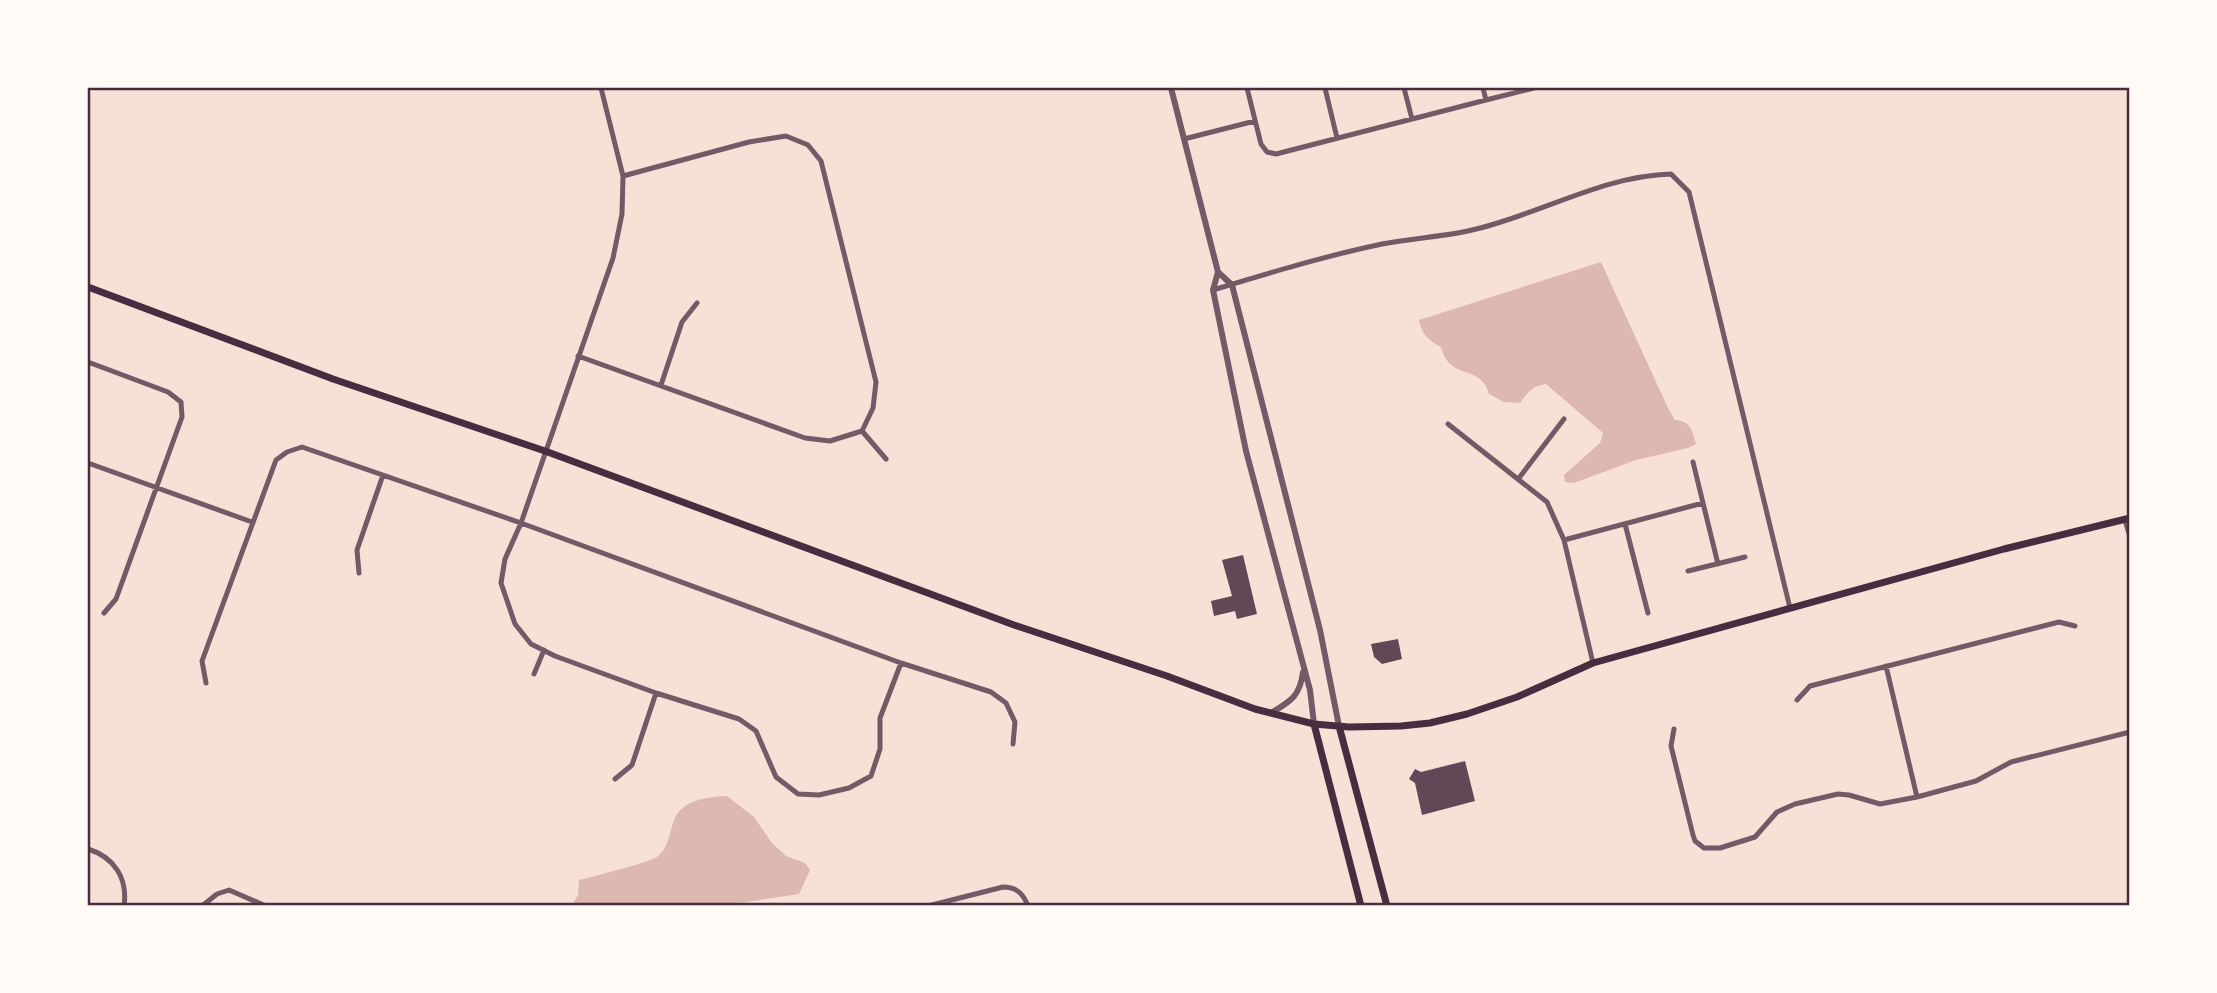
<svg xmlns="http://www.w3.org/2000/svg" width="2217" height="993" viewBox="0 0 2217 993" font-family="'Exo 2',sans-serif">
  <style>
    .water { fill: #dcb8b0 }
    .building { fill: #644757 }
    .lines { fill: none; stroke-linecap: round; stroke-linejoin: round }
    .minor { stroke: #755966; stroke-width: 5 }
    .tertiary { stroke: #755966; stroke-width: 6 }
    .secondary { stroke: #4a2c40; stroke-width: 7 }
    .neatline { fill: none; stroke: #4a2c40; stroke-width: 2.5 }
  </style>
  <rect width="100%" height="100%" fill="#f7e1d7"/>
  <!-- water -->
  <path class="water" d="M1601,262l67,146 7,12c16,1 17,10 21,24l-8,4 -52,12 -62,23 -9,-1 -1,-7 36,-32 3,-10 -57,-49c-14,2 -18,8 -26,19l-16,-1 -15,-8c-8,-31 -39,-12 -48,-47 -12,-6 -20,-14 -22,-27z
    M727,796l27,21 18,26 14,13 19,7 5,7 -11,24 -79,12 -148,-1 6,-10 1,-15c13,-3 71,-18 78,-23 11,-9 12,-21 16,-34 7,-23 33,-26 54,-27z"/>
  <!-- building -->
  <path class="building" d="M1243,555l14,59 -20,5 -2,-8 -21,5 -3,-15 21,-5 -10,-36z
    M1398,639l4,20 -20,5 -8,-7 -3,-13z
    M1465,761l10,40 -53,14 -7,-32 -6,-4 6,-10 6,3z"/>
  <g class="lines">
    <!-- minor -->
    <path class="minor" d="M601,88l22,88 -1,38 -9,44 -92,265 -16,36 -4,24 14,41 16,20 24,12 101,37 83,26 17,12 20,46 22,17 21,1 30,-7 22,-12 9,-27v-31l21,-55
      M1247,88l14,56 6,8 9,2 210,-54
      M1325,88l12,50
      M1404,88l8,31
      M1483,88l3,12 48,-12
      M1184,139l71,-18
      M1213,290c56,-17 112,-34 169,-46 30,-6 61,-7 90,-14 67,-15 129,-54 199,-56l18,18 101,416
      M578,356l227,82 25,3 32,-10 11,-23 3,-26 -55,-221 -13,-16 -22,-9 -37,6 -126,34
      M88,362l80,30 13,10 1,15 -66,182 -12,14
      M661,385l21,-63 15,-19
      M1448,424l99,78 17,38 29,123
      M862,431l24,28
      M1693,462l10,41
      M88,463l164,59
      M1519,478l45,-59
      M2125,520l5,17
      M1625,524l23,89
      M1564,540l139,-37 15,61
      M1688,571l57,-14
      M359,573l-2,-23 26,-75
      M1886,666l31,131
      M534,674l10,-24
      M206,683l-4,-22 74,-201 11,-8 15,-5 219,76 380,140 90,29 15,11 9,19 -2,22
      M1797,700l13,-14 249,-64 16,4
      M1674,729l-3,17 22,89 2,6 9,7h16l35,-11 22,-25 18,-8 43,-10 11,1 31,9 37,-7 59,-16 35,-19 119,-30
      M615,779l17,-14 24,-72
      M88,849c26,8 40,29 36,57
      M202,906l15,-12 12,-4 37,16
      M928,906l75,-19c13,0 20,6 25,19"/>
    <!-- tertiary -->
    <path class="tertiary" d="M1171,88l47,184 -5,18 33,161 64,239 4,34
      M1218,272l14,13 88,345 19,96
      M1271,713c20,-12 29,-17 32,-41"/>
    <!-- secondary -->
    <path class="secondary" d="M88,287l245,92 212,72 469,174 153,51 88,33 59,15 35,3 52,-1 29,-3 37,-9 50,-17 76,-34 411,-114 126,-31
      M1314,724l47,182
      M1339,726l48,180"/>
  </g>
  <!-- border -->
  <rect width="2217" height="993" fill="none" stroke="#fffaf5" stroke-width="178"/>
  <rect x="89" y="89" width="2039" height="815" class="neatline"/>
</svg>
